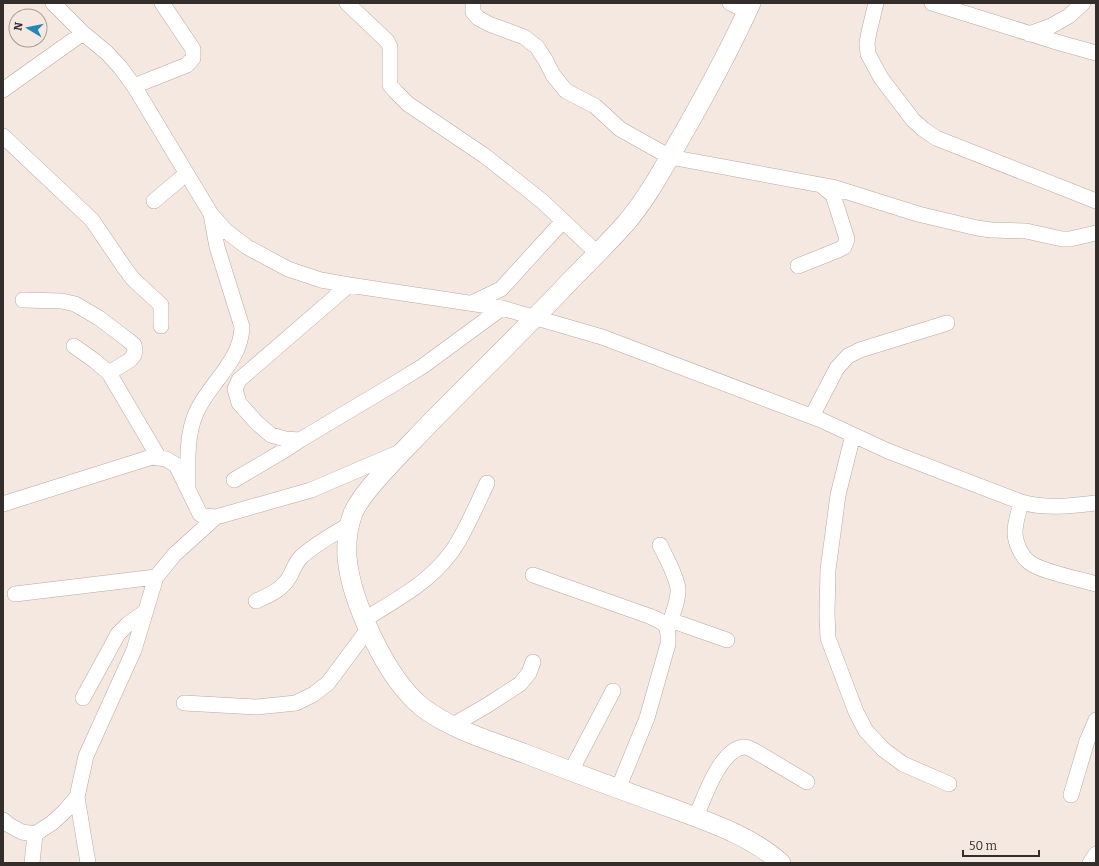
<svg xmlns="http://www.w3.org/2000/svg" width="1099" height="866" viewBox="0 0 1099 866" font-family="Bitter,serif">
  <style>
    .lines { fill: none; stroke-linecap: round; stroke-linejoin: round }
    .minor-casing { stroke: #b6aaa4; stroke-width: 16 }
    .major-casing { stroke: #b6aaa4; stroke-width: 20 }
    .minor { stroke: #fff; stroke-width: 15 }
    .major { stroke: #fff; stroke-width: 19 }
  </style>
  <rect width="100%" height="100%" fill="#f5e8e1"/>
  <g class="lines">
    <defs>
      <path id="minor" d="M53,3l30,30 24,20 13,14 14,19 77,128 15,17 21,16 41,22 33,11 28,5 153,23 100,29 219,83 67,31 133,51c24,7 51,4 75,1
        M347,3l40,38 3,6v38l6,7 12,12 77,52 57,45 55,52
        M473,3v9l5,6 11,6 35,13 13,10 9,14 7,14 13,16 29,15 25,23 50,28 162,30 86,27 59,14 14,2 35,1 36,8h8l26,-6
        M730,3l17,8
        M876,3l-7,29 -2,11 1,11 13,24 32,42 10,9 13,9 160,63
        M932,3l128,40 36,10
        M1029,34l22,-8 18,-10 14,-13
        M134,86l53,-21 6,-7v-9l-31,-46
        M3,90l80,-57
        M3,136l89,84 32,47 9,12 28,26v21
        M154,201l32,-27
        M798,266l40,-16 6,-3 3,-8 -14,-44 -12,-10
        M349,285l-110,95 -4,9 4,14 18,20 14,12 14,4 15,1 94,-56 29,-18 79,-58
        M23,300l39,1 13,3 24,14 29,22 6,5 1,5 -1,5 -4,5 -21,13
        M472,303l29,-14 62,-68
        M74,346l21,15 14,12 50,85
        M812,416l25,-48 11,-12 12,-6 87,-27
        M853,435l-15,60 -10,75 -1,44 1,24 28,74 10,19 18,19 19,14 46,20
        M234,480l51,-30 15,-10
        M188,486c0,-24 -2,-50 8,-73 13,-30 45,-51 46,-86l-25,-80 -6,-33
        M1021,502c-2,10 -6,20 -6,30 0,10 6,24 14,30 12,10 51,17 67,22
        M3,504l149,-47 14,2 10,6 24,49 4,2 12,1 95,-27 89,-38
        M660,545c6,13 16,29 18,44 1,13 -7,28 -10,40
        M533,575l116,41c17,7 20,9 19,28l-21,74 -29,71
        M15,594l141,-17
        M256,601c14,-6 26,-11 34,-25 3,-6 6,-14 11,-19 14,-13 33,-23 49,-33
        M365,619c31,-19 63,-36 85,-65 14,-18 27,-50 37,-71
        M670,620l57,20
        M83,698l35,-64 10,-10 17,-12
        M184,703l73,4 39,-4 18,-9 14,-11 41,-55
        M453,725l33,-19 34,-22 9,-11 4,-11
        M571,771l42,-80
        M1071,795l16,-54 9,-21
        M77,797l11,66
        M696,817c8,-19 24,-68 48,-70 3,0 7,2 9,3l54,32
        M3,820l6,5 13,7 13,2 17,-11 13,-12 12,-14 9,-41 48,-106 22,-73 19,-23 41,-37
        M32,863l3,-29
        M1090,863l6,-9"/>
      <path id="major" d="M751,3c-20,44 -43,87 -67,129 -18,31 -35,64 -58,91 -17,19 -35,37 -53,55 -46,49 -95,96 -142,144 -18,19 -35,36 -52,55 -10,11 -20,23 -26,36 -5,14 -7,29 -6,44 4,45 40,122 75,150 30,23 69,34 104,47 49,19 98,37 148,55 37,14 77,27 107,54"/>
    </defs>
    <!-- minor casing -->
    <use href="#minor" class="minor-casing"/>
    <!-- major casing -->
    <use href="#major" class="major-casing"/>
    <!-- minor -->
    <use href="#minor" class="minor"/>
    <!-- major -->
    <use href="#major" class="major"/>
  </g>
  <!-- border -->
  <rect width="1099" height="866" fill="none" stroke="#332e2c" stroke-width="8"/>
  <!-- north arrow -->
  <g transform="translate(28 28) rotate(280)"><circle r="19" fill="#f5e8e1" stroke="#a79e99"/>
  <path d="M0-3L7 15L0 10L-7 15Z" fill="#2687b2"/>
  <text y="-6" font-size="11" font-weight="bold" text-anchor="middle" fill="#332e2c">N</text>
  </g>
  <!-- scale -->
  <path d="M963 850v6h76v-6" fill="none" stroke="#332e2c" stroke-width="2"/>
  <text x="969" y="850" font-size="12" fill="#332e2c" stroke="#f5e8e1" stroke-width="3" paint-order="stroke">50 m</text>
</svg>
